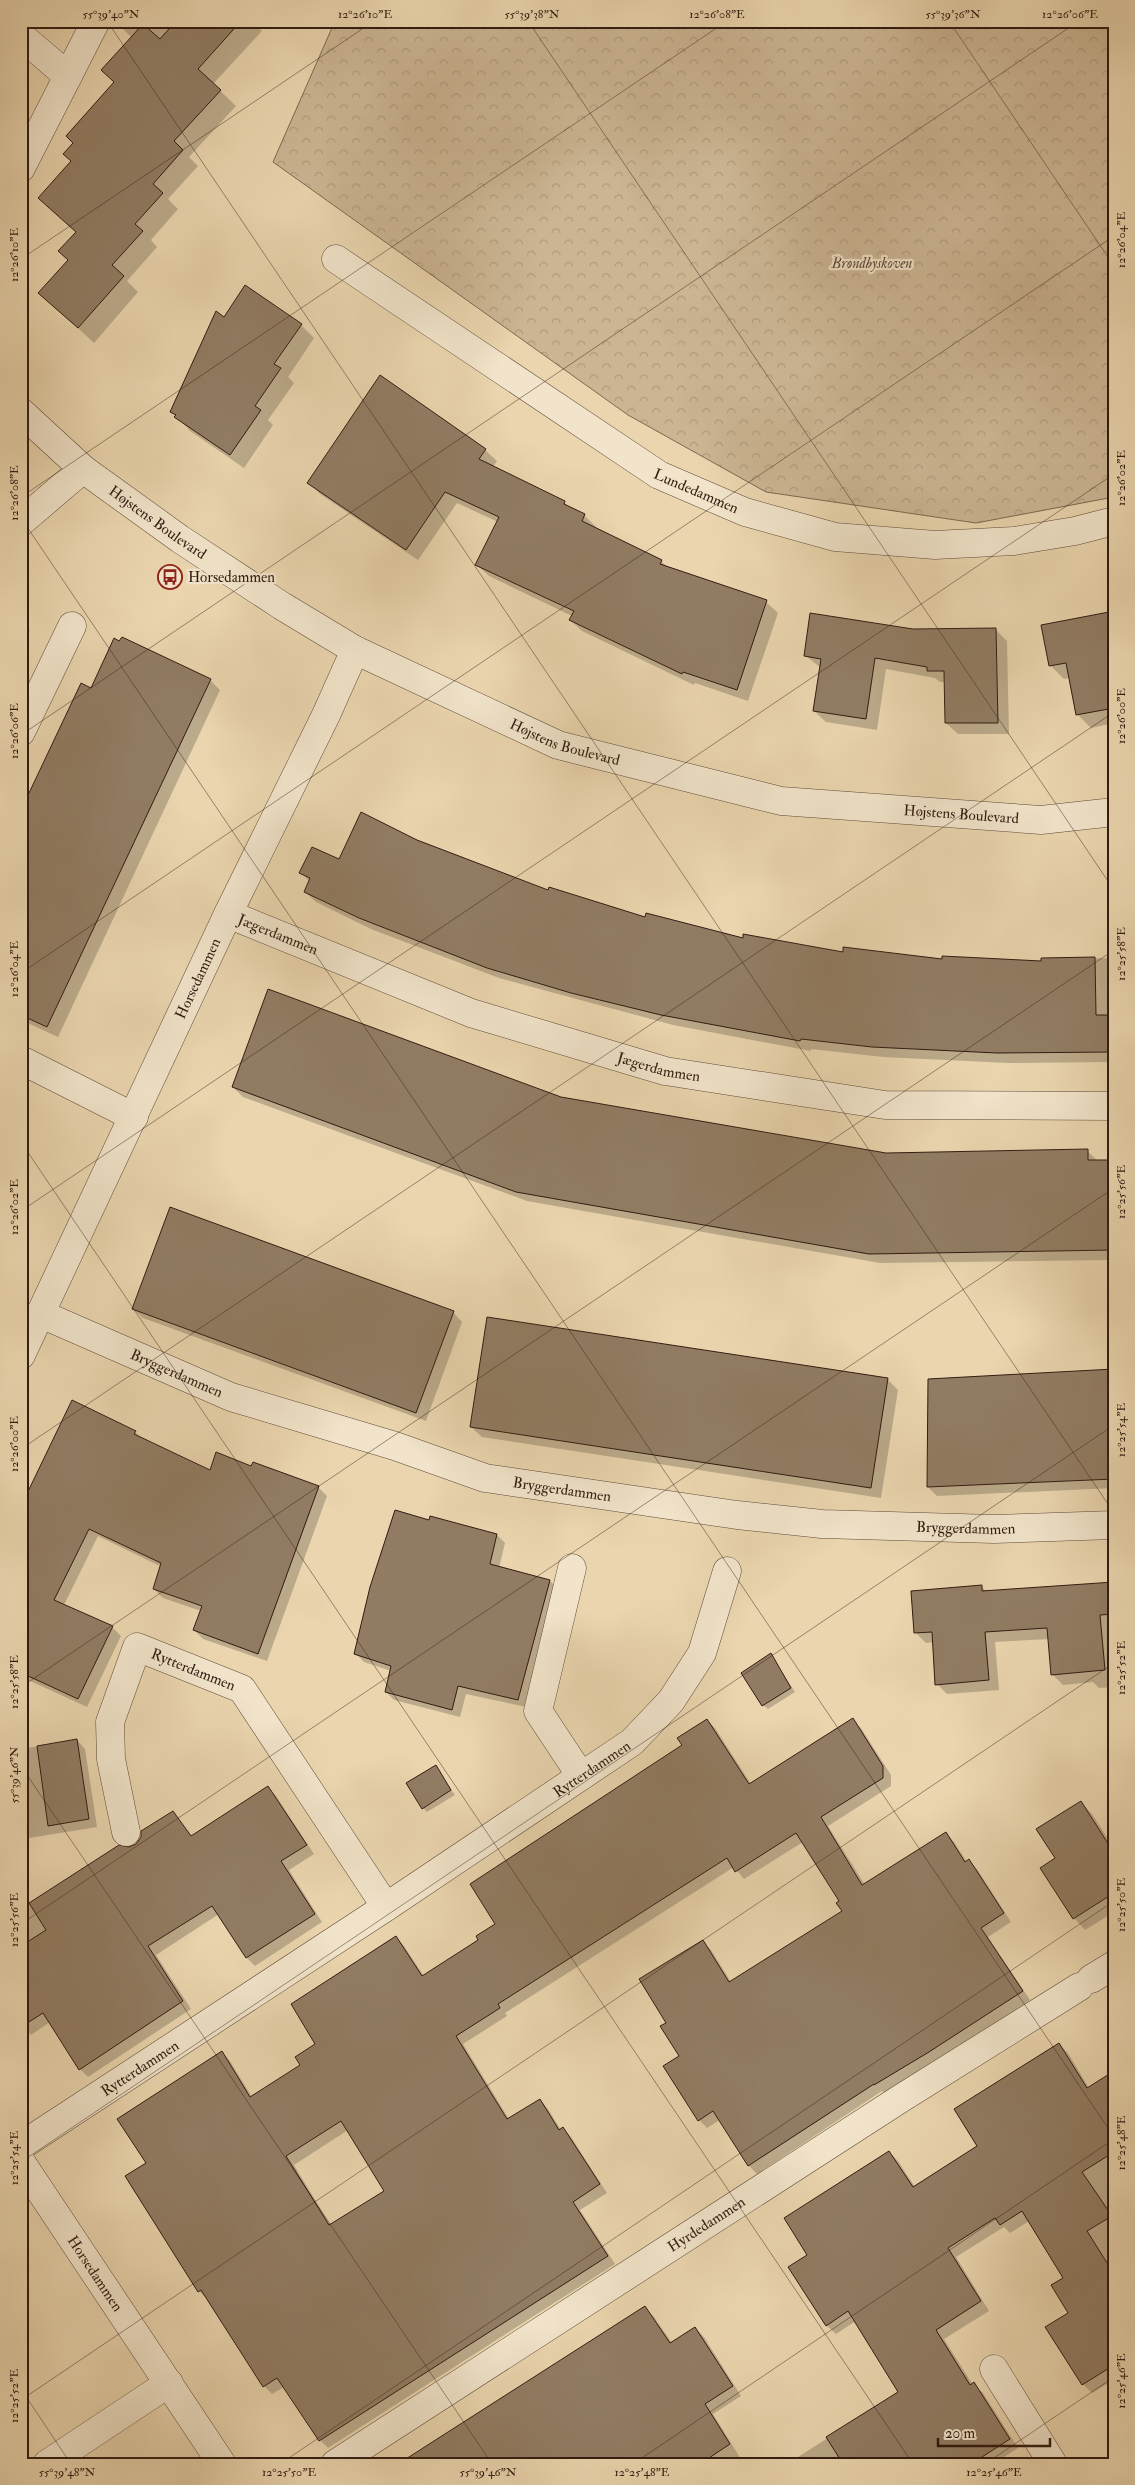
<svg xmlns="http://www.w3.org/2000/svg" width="1135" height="2485" viewBox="0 0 1135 2485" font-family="'IM FELL Double Pica',serif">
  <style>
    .forest { fill: url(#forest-crowns); stroke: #7e6852 }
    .shadow { fill: #0003; fill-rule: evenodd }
    .building { fill: #917c63; stroke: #311b11; fill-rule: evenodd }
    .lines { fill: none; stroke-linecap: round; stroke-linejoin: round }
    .minor-casing { stroke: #5f4a38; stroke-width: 29 }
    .minor { stroke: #f1e4ca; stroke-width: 28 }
    .ticks { fill: none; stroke: #311b11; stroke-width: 1; stroke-opacity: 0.45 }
    .labels { text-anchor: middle; stroke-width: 4.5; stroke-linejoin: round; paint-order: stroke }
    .park-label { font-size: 15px; font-style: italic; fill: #5f4938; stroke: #f1e4ca }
    .street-label { font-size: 15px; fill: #311b11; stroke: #f1e4ca }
    .poi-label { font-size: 15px; fill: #311b11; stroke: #f1e4ca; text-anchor: start }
    .neatline { fill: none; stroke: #311b11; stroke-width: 2 }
    .ticks-label { font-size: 12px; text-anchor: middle; fill: #311b11 }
  </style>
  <defs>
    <pattern id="forest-crowns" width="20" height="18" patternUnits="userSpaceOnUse" patternTransform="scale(1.25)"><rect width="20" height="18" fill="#cbb593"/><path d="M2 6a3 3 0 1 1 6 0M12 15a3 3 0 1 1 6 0" fill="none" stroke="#af9b7e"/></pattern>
  </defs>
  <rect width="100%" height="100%" fill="#ead5ae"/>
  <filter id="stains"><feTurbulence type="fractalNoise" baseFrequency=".004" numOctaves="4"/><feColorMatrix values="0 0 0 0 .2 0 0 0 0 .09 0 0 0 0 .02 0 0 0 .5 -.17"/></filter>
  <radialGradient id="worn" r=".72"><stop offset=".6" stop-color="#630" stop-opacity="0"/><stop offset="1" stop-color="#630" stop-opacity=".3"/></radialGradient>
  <!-- forest -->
  <path class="forest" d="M335,21h779v476l-138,26 -210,-31 -138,-77 -355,-253z"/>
  <!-- shadow -->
  <path class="shadow" d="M115,21h137l10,10 -49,53 23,22 -47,51 9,9 -30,33 10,10 -27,31 6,7 -30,34 11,11 -44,51 -54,-50 30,-33 7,-28 -2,-89 40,-60 17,-45z
    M21,81l6,7 -6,5z
    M224,318l77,7 13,13 -26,39 6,6 -26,37 5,5 -29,43 -54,-37 -18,-20z
    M485,450l12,11 -4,6 71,35 6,6 14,7 12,12 -1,2 66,32 9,8 96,33 12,11 -30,88 -53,-18 -1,2 -112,-54 -12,-11 2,-4 -83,-40 -12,-11 21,-43 -41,-19 -39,57 -98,-66 -11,-12z
    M1108,613l6,2v108l-23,5 -14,-14 -7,-36 -6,1 -14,-14z
    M21,620l9,10 -9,8z
    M995,629l12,12 2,93h-51l-12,-11 -1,-41h-5l-5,-4 -49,-9 -9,61 -51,-8 -12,-11 7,-43 -15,-12 107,-26z
    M210,680l10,10 -162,347 -37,-17v-207l71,-123z
    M416,841l133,51 97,27 98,20 100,14 99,7 100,3v-4l71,-1v104l-106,1 -125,-6 -72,-8v2l-138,-26 -174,-47 -128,-49 -55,-27 -11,-10 5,-10 -9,-9z
    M233,1087l327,12 326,55 201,-3 10,9 17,1v99l-234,3 -353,-62 -284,-104z
    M133,1309l320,3 9,10 -36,99 -283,-103z
    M1114,1370v118l-177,8 -9,-9z
    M887,1379l11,11 -17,108 -399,-61 -11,-10z
    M135,1432l8,7 67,32 42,-3 66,19 9,9 -60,165 -64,-22 -9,-9 7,-19 -38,-13 -9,-9 8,-22 -64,-31 -34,69 48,22 9,9 -34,71 -59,-27 -7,14v-184z
    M430,1521l67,14 8,8 -6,25 51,13 8,8 -32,118 -60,-13 -6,23 -66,-17 -8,-8 5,-21 -27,-9 -8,-8z
    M1114,1583v104l-15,1 -6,-6 -30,3 -11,-11 -2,-35 -55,3 4,48 -52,4 -10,-10 -3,-42 -8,1 -10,-10 65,-47 6,6z
    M771,1655l24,37 -27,17 -5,-4z
    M707,1720l8,8 36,56 101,-64 9,8 30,47v11l-63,40 37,59 81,-51 8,8 13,20 2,-1 8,8 34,53 -23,15 42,63 -92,60 -54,33 -2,-2 -125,83 -8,-8 -29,-46 -13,8 -8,-8 -18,-64 -13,-33 35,-81 8,8 20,32 112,-70 -3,-10 -37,-60 -59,37 -10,-12 -229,146 2,3 -44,28 46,75 31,-19 8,9 13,21 2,-2 8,9 36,56 -27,17 35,54 -287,184 -8,-8 -36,-53 -12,7 -8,-8 -57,-87 -8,-8 -73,-114 22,-14 74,-111 8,9 22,36 50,-32 94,-128 8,9 20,30 56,-35 204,-195zM348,2130l37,62 -54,34 -37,-61z
    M77,1740l8,9 12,78 -74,12 4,24 -6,1v-115z
    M435,1766l20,29 -28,17 -4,-4z
    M268,1788l8,8 38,58 -25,16 33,52 -67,44 -8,-8 -28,-44 -63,41 35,54 -103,68 -8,-8 -30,-47 -19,13 -10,-11v-116l98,-61 10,2 8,-4 36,-33 19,24z
    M1081,1802l11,12 22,34v64l-29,18 -11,-12 -18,-59z
    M1059,2044l9,9 21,35 25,-16v308l-22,13 -9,-9 -36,-57 23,-14 -6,-35 -35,-57 -19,12 -6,-6 -48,30 33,54 -45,28 29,46 10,8 35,55 -25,16h-206l113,-72 -44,-71 -20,13 -10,-9 -17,-70 80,-103 9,9 17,26 64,-41z
    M21,2296l6,9 -6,4z
    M645,2308l9,9 18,26 23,-15 9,9 37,59 -28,18 31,50h-343z"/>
  <!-- building -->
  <path class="building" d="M176,21h65l-43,48 23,21 -47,51 9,9 -30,34 10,9 -28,31 8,7 -31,34 12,11 -46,52 -40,-35 30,-33 -10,-9 18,-19 -38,-34 33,-37 -8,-7 10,-11 -7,-7 48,-54 -13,-12 42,-46 17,15z
    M245,285l57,39 -28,40 7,4 -26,38 6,4 -31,45 -56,-38 2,-2 -6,-3 46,-101 8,6z
    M380,375l106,74 -7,10 86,42 -1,3 21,10 -3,7 80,39 -2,4 107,36 -30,90 -54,-18 -1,2 -113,-54 5,-9 -99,-46 24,-48 -54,-25 -39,58 -99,-67z
    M1109,612v3l5,-1v94l-38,7 -10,-52 -17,3 -8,-41z
    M810,613l103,16 83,-1 2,95h-53l-1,-52h-17v-4l-52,-9 -9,61 -53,-8 8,-52 -17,-3z
    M122,637l89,42 -164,348 -26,-12v-205l60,-127 10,5 23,-50 5,3z
    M361,812l56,28 131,50 1,-3 96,30 1,-4 97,25v-4l100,18v-5l99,12v-3l99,5v-3l54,-1 1,58h18v37l-117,1 -125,-6 -71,-8 -1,2 -139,-26 -90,-22 -84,-25 -128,-50 -55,-26 6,-14 -11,-5 13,-26 27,12z
    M268,989l293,108 325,56 202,-4v11h26v90l-245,4 -353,-62 -284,-105z
    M170,1207l284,104 -38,102 -284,-104z
    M487,1317l401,61 -17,110 -401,-61z
    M1114,1369v110l-187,8 1,-108z
    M72,1400l64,31 -2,3 76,36 6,-18 35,14 2,-4 66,24 -61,168 -65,-24 9,-24 -49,-17 8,-26 -72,-34 -35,71 59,26 -35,73 -52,-24 -5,-36v-133z
    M395,1510l34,10 1,-4 67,18 -7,30 60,16 -32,120 -60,-14 -6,24 -67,-18 6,-26 -37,-12 16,-67z
    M1114,1582v32l-14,1 5,55 -54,5 -4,-47 -62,4 4,48 -54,5 -3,-53 -18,1 -3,-42 71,-6v6z
    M771,1653l20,35 -29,18 -21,-33z
    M853,1718l30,48v12l-62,39 41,68 84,-53 19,30 4,-3 35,54 -23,15 42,63 -94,61 -55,33v-1l-126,82 -35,-55 -15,10 -35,-55 16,-10 -19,-30 6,-3 -27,-44 64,-39 26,42 113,-71 -6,-8 3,-2 -43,-68 -61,39 -8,-14 -229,146 2,4 -44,28 51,83 33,-20 19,31 4,-3 37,57 -27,18 35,54 -289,185 -42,-63 -14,9 -62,-97 -3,2 -73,-116 21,-13 -29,-44 105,-68 28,46 50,-32 -5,-8 20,-13 -24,-40 105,-68 26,40 56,-36 -2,-4 19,-12 -25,-40 212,-139 -5,-7 30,-19 42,65zM341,2121l43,70 -55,34 -43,-69z
    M77,1739l12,80 -41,7 -11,-80z
    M436,1765l15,25 -29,19 -16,-26z
    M268,1786l39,59 -26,16 34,53 -69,44 -34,-52 -64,40 35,55 -104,69 -36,-57 -22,14v-81l25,-16 -17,-27 90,-58 10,2 7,-3 5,-7v-6l32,-20 18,25z
    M1081,1801l33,52v40l-41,26 -33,-51 15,-10 -19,-29z
    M1059,2043l28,45 27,-17v81l-32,20 30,44 -25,15 27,43v91l-32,20 -37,-58 23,-14 -17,-28 12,-7 -41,-67 -22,14 -5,-7 -47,30 33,53 -45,29 34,55 4,-3 36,57 -39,25h-128l-17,-27 72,-45 -50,-81 -22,15 -38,-59 19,-12 -23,-37 105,-67 24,36 64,-41 -23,-37z
    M645,2306l25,37 25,-16 38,59 -28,18 25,40 -30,20h-302z"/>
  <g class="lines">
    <defs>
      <g id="minor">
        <path d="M21,36l47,40"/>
        <path d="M21,168l75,-147"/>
        <path id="s1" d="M336,259l323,216 86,37 90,25 100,8 79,-4 61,-10 39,-10"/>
        <path id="s2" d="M21,412l62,57 97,70 102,67 73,44 203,95 223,56 260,19 73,-8"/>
        <path d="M21,522l62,-53"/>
        <path d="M21,732l51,-106"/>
        <path id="s3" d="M228,914l243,99 194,58 220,34 229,1"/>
        <path d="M21,1060l113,57"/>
        <path id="s4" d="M41,1314l190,83 164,49 90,32 252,37 85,9 172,5 120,-4"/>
        <path id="s5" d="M21,1355l207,-441 98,-199 29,-65"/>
        <path d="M572,1568l-34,143 43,65"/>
        <path id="s6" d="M126,1832l-15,-73 -1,-37 27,-75 105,42 144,218"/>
        <path d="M1091,1979l23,-14"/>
        <path id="s7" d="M21,2146l365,-239 246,-165 39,-41 31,-48 25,-82"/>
        <path id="s8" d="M21,2162l201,302"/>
        <path d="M994,2369l59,95"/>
        <path d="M47,2464l122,-81"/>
        <path id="s9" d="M335,2464l565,-365 179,-112"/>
      </g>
    </defs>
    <!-- minor casing -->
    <use href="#minor" class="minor-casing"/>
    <!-- minor -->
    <use href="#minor" class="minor"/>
  </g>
  <!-- ticks -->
  <path class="ticks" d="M107,21l1007,1492M528,21l586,869M949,21l165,245M21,259l353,-238M21,497l706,-476M21,518l1093,1619M21,735l1058,-714M21,973l1093,-737M21,1142l892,1322M21,1211l1093,-737M21,1449l1093,-737M21,1687l1093,-737M21,1766l471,698M21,1924l1093,-736M21,2162l1093,-737M21,2389l50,75M21,2400l1093,-737M280,2464l834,-563M633,2464l481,-325M985,2464l129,-87"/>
  <!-- icons -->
  <defs>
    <symbol id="bus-ring" viewBox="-11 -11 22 22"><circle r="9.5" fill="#f1e4ca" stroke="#8f2418" stroke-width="1.5"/><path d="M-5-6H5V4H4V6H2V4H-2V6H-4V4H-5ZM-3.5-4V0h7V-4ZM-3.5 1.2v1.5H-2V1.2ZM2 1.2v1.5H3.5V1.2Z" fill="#8f2418"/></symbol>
  </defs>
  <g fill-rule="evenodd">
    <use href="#bus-ring" x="156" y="563" width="28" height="28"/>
  </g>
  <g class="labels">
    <!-- park labels -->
    <g class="park-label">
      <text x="872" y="268">Brøndbyskoven</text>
    </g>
    <!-- street labels -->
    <g class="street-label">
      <text dy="5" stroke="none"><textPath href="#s1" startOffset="429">Lundedammen</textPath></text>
      <text dy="5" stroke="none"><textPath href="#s2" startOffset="176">Højstens Boulevard</textPath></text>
      <text dy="5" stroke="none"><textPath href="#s2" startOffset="641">Højstens Boulevard</textPath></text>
      <text dy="5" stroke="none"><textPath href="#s2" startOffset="1046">Højstens Boulevard</textPath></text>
      <text dy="5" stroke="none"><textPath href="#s3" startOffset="54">Jægerdammen</textPath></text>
      <text dy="5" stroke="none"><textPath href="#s5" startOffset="416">Horsedammen</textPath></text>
      <text dy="5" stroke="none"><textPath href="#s3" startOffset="458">Jægerdammen</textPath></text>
      <text dy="5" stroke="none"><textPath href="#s4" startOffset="148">Bryggerdammen</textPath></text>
      <text dy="5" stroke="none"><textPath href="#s4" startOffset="552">Bryggerdammen</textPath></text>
      <text dy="5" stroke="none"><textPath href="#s4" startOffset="958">Bryggerdammen</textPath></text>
      <text dy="5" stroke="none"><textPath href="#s6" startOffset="252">Rytterdammen</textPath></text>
      <text dy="5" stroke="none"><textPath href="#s7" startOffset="684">Rytterdammen</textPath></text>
      <text dy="5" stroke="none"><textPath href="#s7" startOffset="142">Rytterdammen</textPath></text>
      <text dy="5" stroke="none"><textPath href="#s9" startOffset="442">Hyrdedammen</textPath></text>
      <text dy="5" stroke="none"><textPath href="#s8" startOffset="134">Horsedammen</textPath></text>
    </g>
    <!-- poi labels -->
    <g class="poi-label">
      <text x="188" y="582">Horsedammen</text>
    </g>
  </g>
  <!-- margin -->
  <rect width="1135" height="2485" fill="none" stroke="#ead5ae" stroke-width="55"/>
  <!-- scale -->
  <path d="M938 2438v8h112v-8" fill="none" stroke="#311b11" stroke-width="2.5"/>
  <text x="945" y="2438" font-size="15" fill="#311b11" stroke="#f1e4ca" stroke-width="4" paint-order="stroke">20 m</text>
  <rect x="28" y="28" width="1080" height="2430" class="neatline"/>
  <g class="ticks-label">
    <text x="111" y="18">55°39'40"N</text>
    <text x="365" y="18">12°26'10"E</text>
    <text x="532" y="18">55°39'38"N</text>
    <text x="717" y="18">12°26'08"E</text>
    <text x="953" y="18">55°39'36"N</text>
    <text x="1070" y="18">12°26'06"E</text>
    <text transform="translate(1121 240) rotate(-90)" y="4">12°26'04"E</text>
    <text transform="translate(14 255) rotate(-90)" y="4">12°26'10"E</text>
    <text transform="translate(1121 478) rotate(-90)" y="4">12°26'02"E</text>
    <text transform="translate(14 493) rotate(-90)" y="4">12°26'08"E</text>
    <text transform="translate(1121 716) rotate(-90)" y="4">12°26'00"E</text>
    <text transform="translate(14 731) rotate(-90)" y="4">12°26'06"E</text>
    <text transform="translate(1121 954) rotate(-90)" y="4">12°25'58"E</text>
    <text transform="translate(14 969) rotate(-90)" y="4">12°26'04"E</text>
    <text transform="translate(1121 1192) rotate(-90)" y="4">12°25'56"E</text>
    <text transform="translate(14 1207) rotate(-90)" y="4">12°26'02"E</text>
    <text transform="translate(1121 1430) rotate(-90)" y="4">12°25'54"E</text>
    <text transform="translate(14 1444) rotate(-90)" y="4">12°26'00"E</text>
    <text transform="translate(1121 1668) rotate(-90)" y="4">12°25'52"E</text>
    <text transform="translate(14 1682) rotate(-90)" y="4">12°25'58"E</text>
    <text transform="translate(14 1775) rotate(-90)" y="4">55°39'46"N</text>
    <text transform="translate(1121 1905) rotate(-90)" y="4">12°25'50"E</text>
    <text transform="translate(14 1920) rotate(-90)" y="4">12°25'56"E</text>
    <text transform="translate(1121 2143) rotate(-90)" y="4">12°25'48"E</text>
    <text transform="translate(14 2158) rotate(-90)" y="4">12°25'54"E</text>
    <text transform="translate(1121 2381) rotate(-90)" y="4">12°25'46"E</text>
    <text transform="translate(14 2396) rotate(-90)" y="4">12°25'52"E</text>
    <text x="67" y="2476">55°39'48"N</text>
    <text x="289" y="2476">12°25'50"E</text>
    <text x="488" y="2476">55°39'46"N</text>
    <text x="642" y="2476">12°25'48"E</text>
    <text x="994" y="2476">12°25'46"E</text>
  </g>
  <rect width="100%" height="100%" filter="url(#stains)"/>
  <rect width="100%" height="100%" fill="url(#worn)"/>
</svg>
